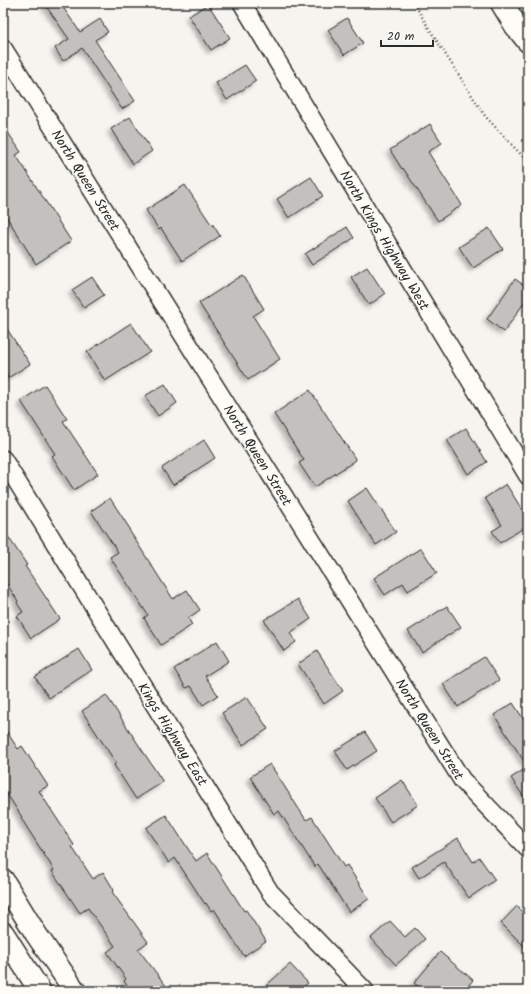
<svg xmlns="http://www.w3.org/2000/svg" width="531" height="994" viewBox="0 0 531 994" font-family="Kalam,sans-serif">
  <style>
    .building { fill: #c2c1be; stroke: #2b2b2b; filter: url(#shadow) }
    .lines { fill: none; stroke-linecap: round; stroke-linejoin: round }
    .minor-casing { stroke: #2b2b2b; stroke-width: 20 }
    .tertiary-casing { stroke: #2b2b2b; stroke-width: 24 }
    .secondary-casing { stroke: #2b2b2b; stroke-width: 25 }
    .path { stroke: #2b2b2b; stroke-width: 2.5; stroke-dasharray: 1 3; stroke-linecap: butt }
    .minor { stroke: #fdfcf7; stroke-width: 17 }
    .tertiary { stroke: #fdfcf7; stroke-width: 21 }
    .secondary { stroke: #fdfcf7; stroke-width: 22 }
    .labels { text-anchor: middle; stroke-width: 3; stroke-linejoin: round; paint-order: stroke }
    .street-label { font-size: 14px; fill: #2b2b2b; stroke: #fdfcf7 }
  </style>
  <defs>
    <filter id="shadow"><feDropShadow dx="-3.5" dy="3.5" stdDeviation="2" flood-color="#0004"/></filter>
  </defs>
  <rect width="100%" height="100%" fill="#f5f4ef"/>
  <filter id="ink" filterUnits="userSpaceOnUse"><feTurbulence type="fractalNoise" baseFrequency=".025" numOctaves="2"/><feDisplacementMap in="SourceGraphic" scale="8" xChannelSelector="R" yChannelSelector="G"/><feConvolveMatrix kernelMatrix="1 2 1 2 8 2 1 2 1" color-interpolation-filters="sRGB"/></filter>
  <g filter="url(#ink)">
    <!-- building -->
    <path class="building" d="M44,3h16l20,29 20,-13 8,13 -13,8 40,61 -13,8 -40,-61 -19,13 -8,-13 14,-9z
      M208,4l22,34 -19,12 -22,-34z
      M347,18l16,25 -19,12 -16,-25z
      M245,65l11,16 -29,19 -11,-17z
      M130,117l22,34 -19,13 -22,-35z
      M430,124l12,19 -14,9 34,53 -24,16 -35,-53 -1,1 -12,-19z
      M3,125l18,27 -5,3 55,86 -35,23 -33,-53z
      M311,177l12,19 -34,22 -12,-19z
      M185,185l26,39 1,-1 8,13 -38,25 -21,-33 -2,2 -13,-20z
      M347,227l7,11 -42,27 -7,-11z
      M489,228l14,21 -30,19 -14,-21z
      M367,267l18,27 -16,11 -18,-28z
      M243,275l21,34 -11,7 27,43 -32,21 -49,-77z
      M92,277l12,18 -20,13 -12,-18z
      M515,279l13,9v9l-24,35 -17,-13z
      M3,323l27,41 -22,14 -5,-9z
      M131,323l19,29 -45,29 -18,-29z
      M165,384l12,19 -19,13 -13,-20z
      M45,385l22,34 -4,2 35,53 -24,16 -22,-34 3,-2 -34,-53z
      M310,390l46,70 -41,27 -16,-24 5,-3 -30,-46z
      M466,428l21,34 -19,12 -21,-34z
      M204,440l11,18 -42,27 -11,-17z
      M506,484l22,35v6l-28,18 -8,-12 10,-6 -17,-27z
      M367,488l29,44 -20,13 -28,-44z
      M110,498l20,31 -1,1 44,69 14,-9 13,20 -12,8 4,7 -31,20 -17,-27 4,-3 -38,-58 8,-5 -27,-41z
      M3,529l24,36 -2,1 35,53 -29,19 -14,-22 6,-4 -6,-9 1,-2 -15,-23z
      M421,548l16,25 -29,18 -5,-8 -18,12 -11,-17z
      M298,599l13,20 -21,14 6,9 -12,9 -20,-31z
      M447,606l14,21 -39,25 -14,-21z
      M217,641l12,20 -24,15 13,19 -15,10 -12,-19 -5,2 -12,-19z
      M79,649l13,21 -43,28 -14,-21z
      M317,651l26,40 -19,13 -26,-40z
      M484,657l15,23 -41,27 -15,-23z
      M106,695l57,87 -27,17 -22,-34 2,-2 -34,-52z
      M247,697l21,32 -25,16 -21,-32z
      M513,703l15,23v77l-17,-25 17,-11 -34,-52z
      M3,726l15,23 4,-3 26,40 -9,5 35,54 -2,2 21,32 10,-7 11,18 -2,2 36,50 -10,7 32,42h-39l-7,-10 2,-2 -19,-27 8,-6 -27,-38 -8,5 -28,-42 2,-1 -33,-52 1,-1 -19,-29z
      M365,732l12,19 -30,19 -12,-19z
      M270,764l36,56 6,-3 32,50 3,-2 22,34 -20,13 -31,-48 -3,3 -36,-56 -5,3 -24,-37z
      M402,780l16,25 -27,17 -16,-24z
      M166,815l30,46 11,-8 37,58 2,-1 20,31 -22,15 -30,-47 -3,2 -5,-8 -1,1 -30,-46 -6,5 -23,-35z
      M458,838l15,24 6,-5 16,23 -26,18 -25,-36 -25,16 -7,-11z
      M517,906l11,12v32l-27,-27z
      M390,921l15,16 10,-9 10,11 -29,26 -25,-27z
      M440,952l33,28 -9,11h-40l-10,-8z
      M290,964l18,19 -9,8h-39z"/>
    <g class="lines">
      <defs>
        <path id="minor" d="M242,3l286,473
          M3,48l459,732 66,69
          M3,459l267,433 95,99"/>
        <path id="tertiary" d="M3,880l33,54 39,57
          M3,933l37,58"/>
        <path id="secondary" d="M502,3l14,23 12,15"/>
      </defs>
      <!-- minor casing -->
      <use href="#minor" class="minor-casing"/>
      <!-- tertiary casing -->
      <use href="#tertiary" class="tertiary-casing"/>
      <!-- secondary casing -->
      <use href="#secondary" class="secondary-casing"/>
      <!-- path -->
      <path class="path" d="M414,3l14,24 57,89 43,46"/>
      <!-- minor -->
      <use href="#minor" class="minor"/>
      <!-- tertiary -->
      <use href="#tertiary" class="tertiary"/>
      <!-- secondary -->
      <use href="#secondary" class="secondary"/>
    </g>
  </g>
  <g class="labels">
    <!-- street labels -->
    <g class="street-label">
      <text transform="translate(86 180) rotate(58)" y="5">North Queen Street</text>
      <text transform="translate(385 240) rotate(59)" y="5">North Kings Highway West</text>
      <text transform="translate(258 455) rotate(58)" y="5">North Queen Street</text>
      <text transform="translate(430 729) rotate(58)" y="5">North Queen Street</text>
      <text transform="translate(173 734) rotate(58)" y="5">Kings Highway East</text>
    </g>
  </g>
  <!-- margin -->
  <rect width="531" height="994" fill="none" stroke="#fdfcf7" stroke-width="16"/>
  <rect x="8" y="8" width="515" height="978" fill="none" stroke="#2b2b2b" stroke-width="1.5" filter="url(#ink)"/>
  <!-- scale -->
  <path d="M381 40v6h52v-6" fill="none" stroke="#2b2b2b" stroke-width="2"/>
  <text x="387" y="40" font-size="12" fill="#2b2b2b" stroke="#fdfcf7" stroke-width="3" paint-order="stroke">20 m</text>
</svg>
